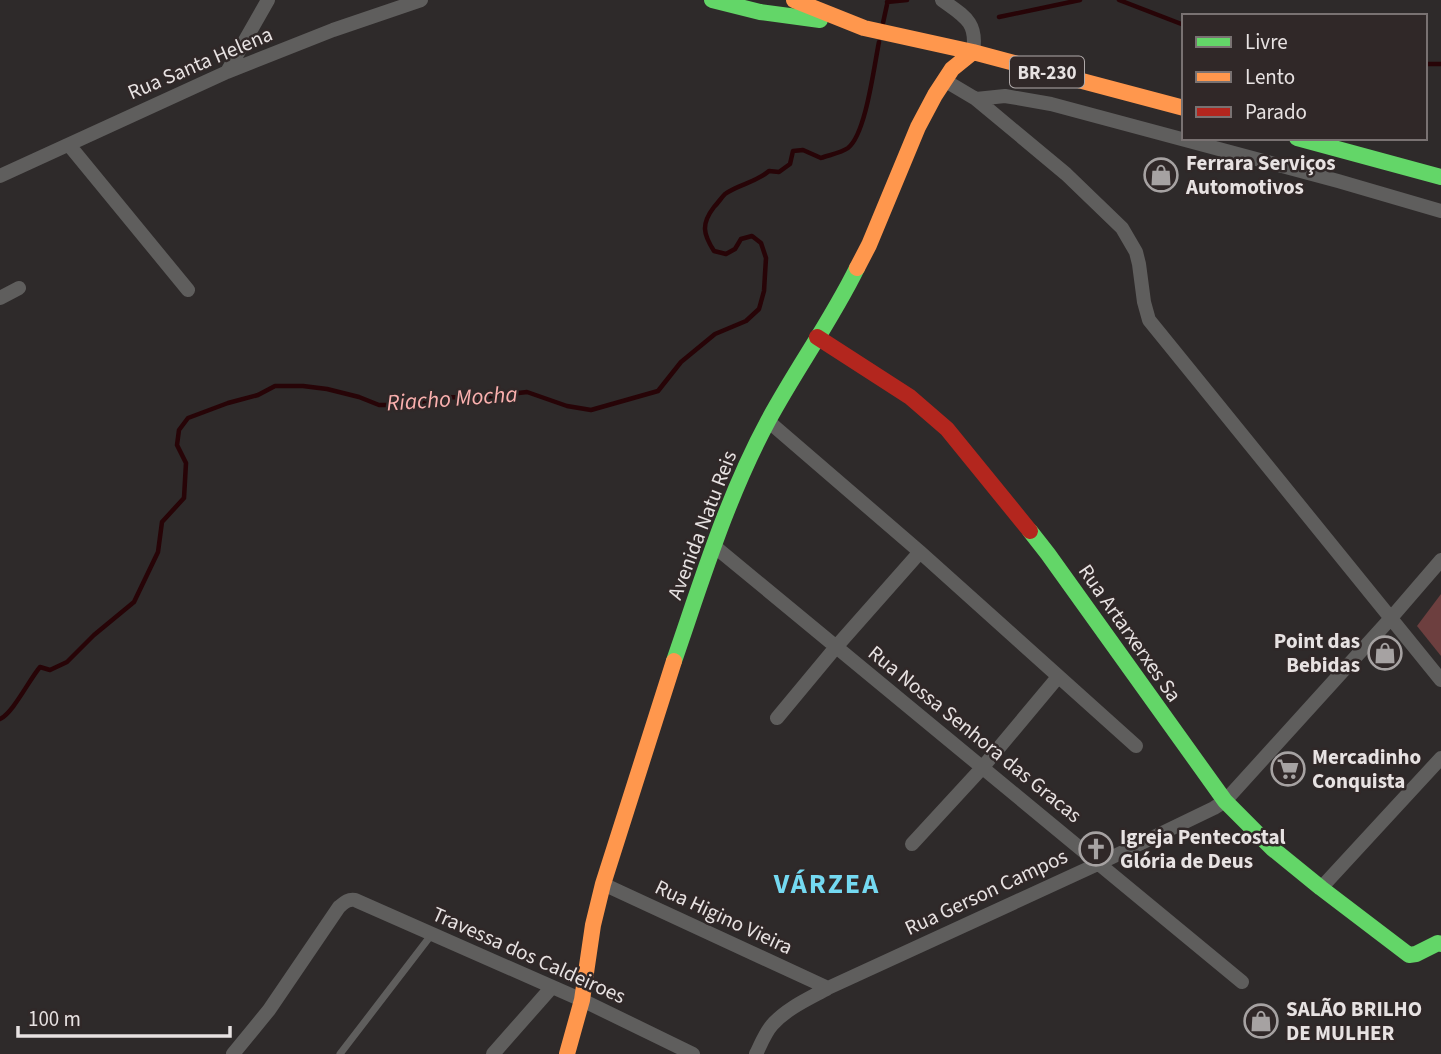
<svg xmlns="http://www.w3.org/2000/svg" width="1441" height="1054" viewBox="0 0 1441 1054" font-family="'Source Sans 3',sans-serif">
  <style>
    .grass { fill: #6d3f3f }
    .lines { fill: none; stroke-linecap: round; stroke-linejoin: round }
    .stream { stroke: #270407; stroke-width: 4.5 }
    .lane { stroke: #5f5e5d; stroke-width: 7 }
    .street { stroke: #5f5e5d; stroke-width: 14 }
    .fast { stroke: #63d668; stroke-width: 16 }
    .slow { stroke: #ff974d; stroke-width: 16 }
    .jam { stroke: #b3261e; stroke-width: 16 }
    .labels { text-anchor: middle; stroke-width: 5; stroke-linejoin: round; paint-order: stroke }
    .shield { fill: #302828; stroke: #b0aaaa; stroke-width: 2 }
    .shield-label { font-size: 19px; font-weight: bold; fill: #e7e2e2 }
    .street-label { font-size: 21px; fill: #e7e2e2; stroke: #302828 }
    .poi-label { font-size: 21px; font-weight: bold; fill: #e7e2e2; stroke: #302828; text-anchor: start }
    .water-label { font-size: 23px; font-style: italic; fill: #fbb1af; stroke: #302828 }
    .district-label { font-size: 28px; font-weight: bold; letter-spacing: 2px; fill: #74d9f1; stroke: #302828 }
  </style>
  <rect width="100%" height="100%" fill="#2e2a2a"/>
  <!-- grass -->
  <path class="grass" d="M1441,594v62l-24,-30z"/>
  <g class="lines">
    <!-- stream -->
    <path class="stream" d="M1119,0l65,25
      M887,2l20,-2
      M999,17l81,-17
      M883,23l5,-23
      M1425,64h16
      M0,719c13,-6 29,-39 40,-52l10,3 17,-8 27,-27 40,-33 24,-50 4,-30 22,-24 2,-35 -9,-18 2,-15 9,-12 40,-15 30,-8 17,-9h28l24,3 32,8 20,8h28l38,-8 32,1 50,-6 40,14 24,4 67,-19 23,-29 34,-28 31,-13 13,-12 5,-18 1,-17 1,-16 -5,-15 -9,-7 -11,3 -6,10 -9,5 -12,-3c-11,-17 -13,-27 0,-44 4,-4 7,-9 11,-13 14,-10 30,-11 44,-23l10,1 11,-8 3,-13 10,-1 18,8c8,-3 20,-5 27,-10 18,-14 26,-82 31,-106"/>
    <!-- lane -->
    <path class="lane" d="M340,1054l92,-120"/>
    <!-- street -->
    <path class="street" d="M942,0c22,16 36,22 31,52
      M227,72l41,-72
      M944,80l32,19 90,75 56,54 14,24 3,12 5,38 5,18 292,360
      M976,99l29,-3 46,8 287,77 103,30
      M69,145l119,145
      M0,176l227,-104 106,-42 88,-30
      M0,298l19,-10
      M768,421l152,131 216,194
      M714,546l528,436
      M777,718l59,-71 84,-95
      M912,844l70,-76 76,-91
      M603,884l225,104
      M1321,888l120,-130
      M233,1054l36,-44 70,-103c6,-5 9,-8 16,-7l227,100 111,54
      M493,1054l59,-67
      M756,1054c5,-10 9,-21 16,-29 15,-17 36,-26 56,-37l272,-125 114,-55 11,-7 166,-183 50,-58"/>
    <!-- fast -->
    <path class="fast" d="M712,0l48,12 60,8
      M1297,138l144,39
      M1030,531l18,23 177,247 48,48 48,39 88,67 7,-1 22,-11 3,1
      M674,661c28,-81 53,-164 94,-240 28,-52 63,-100 89,-153"/>
    <!-- slow -->
    <path class="slow" d="M794,0l70,28 109,24 211,56
      M857,268l12,-23 49,-118 17,-32 17,-26 21,-17
      M567,1054l15,-54 11,-75 10,-41 71,-223"/>
    <!-- jam -->
    <path class="jam" d="M817,337l93,60 37,32 83,102"/>
  </g>
  <!-- icons -->
  <defs>
    <symbol id="shop-ring" viewBox="-11 -11 22 22"><circle r="9.5" fill="#302828" stroke="#a6a2a2" stroke-width="1.5"/><path d="M-5-2.5h2.3a2.7 3.5 0 0 1 5.4 0H5L5.5 6h-11ZM-1.5-2.5h3a1.5 2.3 0 0 0-3 0Z" fill="#a6a2a2"/></symbol>
    <symbol id="supermarket-ring" viewBox="-11 -11 22 22"><circle r="9.5" fill="#302828" stroke="#a6a2a2" stroke-width="1.5"/><path d="M-6-5.5h2.5l.6 2H6L4.5 2H-2.5L-4.4-4H-6ZM-1.5 3.2a1.3 1.3 0 1 0 .1 0ZM3 3.2a1.3 1.3 0 1 0 .1 0Z" fill="#a6a2a2"/></symbol>
    <symbol id="church-ring" viewBox="-11 -11 22 22"><circle r="9.5" fill="#302828" stroke="#a6a2a2" stroke-width="1.5"/><path d="M-1.2-6h2.4v3.5h3.3v2.4h-3.3V6h-2.4V-.1h-3.3v-2.4h3.3Z" fill="#a6a2a2"/></symbol>
  </defs>
  <g fill-rule="evenodd">
    <use href="#shop-ring" x="1142" y="156" width="38" height="38"/>
    <use href="#shop-ring" x="1366" y="634" width="38" height="38"/>
    <use href="#supermarket-ring" x="1269" y="750" width="38" height="38"/>
    <use href="#church-ring" x="1077" y="830" width="38" height="38"/>
    <use href="#shop-ring" x="1242" y="1002" width="38" height="38"/>
  </g>
  <g class="labels">
    <!-- shield labels -->
    <rect class="shield" x="1010" y="56.5" width="74" height="31" rx="5"/>
    <g class="shield-label">
      <text x="1047" y="79">BR-230</text>
    </g>
    <!-- street labels -->
    <g class="street-label">
      <text transform="translate(200 63) rotate(-23)" y="7">Rua Santa Helena</text>
      <text transform="translate(702 525) rotate(-69)" y="7">Avenida Natu Reis</text>
      <text transform="translate(1130 633) rotate(55)" y="7">Rua Artarxerxes Sa</text>
      <text transform="translate(975 734) rotate(39)" y="7">Rua Nossa Senhora das Gracas</text>
      <text transform="translate(986 892) rotate(-25)" y="7">Rua Gerson Campos</text>
      <text transform="translate(724 917) rotate(25)" y="7">Rua Higino Vieira</text>
      <text transform="translate(529 955) rotate(24)" y="7">Travessa dos Caldeiroes</text>
    </g>
    <!-- poi labels -->
    <g class="poi-label">
      <text x="1186" y="170">Ferrara Serviços<tspan x="1186" dy="24">Automotivos</tspan></text>
      <text x="1360" y="648" text-anchor="end">Point das<tspan x="1360" dy="24">Bebidas</tspan></text>
      <text x="1312" y="764">Mercadinho<tspan x="1312" dy="24">Conquista</tspan></text>
      <text x="1120" y="844">Igreja Pentecostal<tspan x="1120" dy="24">Glória de Deus</tspan></text>
      <text x="1286" y="1016">SALÃO BRILHO<tspan x="1286" dy="24">DE MULHER</tspan></text>
    </g>
    <!-- water labels -->
    <g class="water-label">
      <text transform="translate(452 398) rotate(-4)" y="8">Riacho Mocha</text>
    </g>
    <!-- district labels -->
    <g class="district-label">
      <text x="827" y="893">VÁRZEA</text>
    </g>
  </g>
  <!-- legend -->
  <rect x="1182" y="14" width="245" height="126" fill="#302828" stroke="#797272" stroke-width="2"/>
  <rect x="1196" y="37" width="35" height="10" fill="#63d668" stroke="#797272" stroke-width="2"/>
  <text x="1245" y="49" font-size="21" fill="#e7e2e2">Livre</text>
  <rect x="1196" y="72" width="35" height="10" fill="#ff974d" stroke="#797272" stroke-width="2"/>
  <text x="1245" y="84" font-size="21" fill="#e7e2e2">Lento</text>
  <rect x="1196" y="107" width="35" height="10" fill="#b3261e" stroke="#797272" stroke-width="2"/>
  <text x="1245" y="119" font-size="21" fill="#e7e2e2">Parado</text>
  <!-- scale -->
  <path d="M18 1026v10h212v-10" fill="none" stroke="#e7e2e2" stroke-width="3.5"/>
  <text x="28" y="1026" font-size="21" fill="#e7e2e2" stroke="#302828" stroke-width="5" paint-order="stroke">100 m</text>
</svg>
